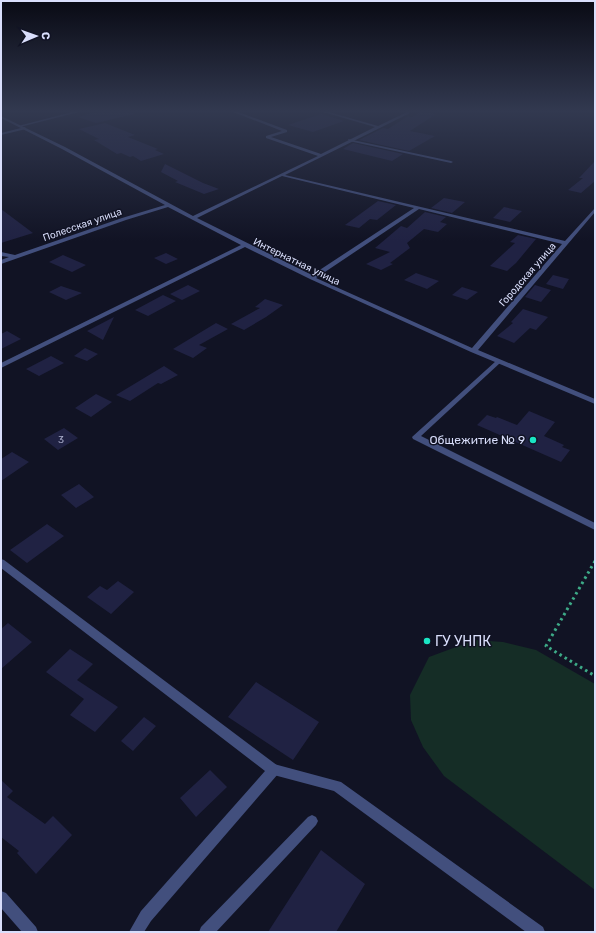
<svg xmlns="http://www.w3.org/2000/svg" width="596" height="933" viewBox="0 0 596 933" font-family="Rubik,sans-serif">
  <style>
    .green { fill: #152d26 }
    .building { fill: #202243 }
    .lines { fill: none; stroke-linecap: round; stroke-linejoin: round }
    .path { stroke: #3daa87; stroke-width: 3; stroke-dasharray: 2.5 3.5; stroke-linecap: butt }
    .service { fill: #424f7d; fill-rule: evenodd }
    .minor { fill: #424f7d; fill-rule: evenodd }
    .poi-dot { fill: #1ae5c4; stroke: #111324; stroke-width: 1.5 }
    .labels { text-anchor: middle; stroke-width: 3; stroke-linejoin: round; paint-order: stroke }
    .far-street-label { font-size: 10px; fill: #d9defb; stroke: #111324 }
    .number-label { font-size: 10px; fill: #abafcd }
    .poi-label { font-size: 12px; fill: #d9defb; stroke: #111324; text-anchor: end }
    .near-poi-label { font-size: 14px; fill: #d9defb; stroke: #111324; text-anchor: start }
  </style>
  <rect width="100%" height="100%" fill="#111324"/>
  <!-- green -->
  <path class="green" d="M475,640l28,2 33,8 59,34v206l-151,-114 -21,-29 -12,-27 -1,-25 19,-38z"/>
  <!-- building -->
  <path class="building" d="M103,110h31v4l-38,9 -18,-6z
    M422,111l14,3 -26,17 25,5 -26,15 -50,-11 24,-12 5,1 20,-13 4,1z
    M321,114l23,7 -31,11 -25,-7z
    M105,123l30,12 -7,2 30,12 -3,1 9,4 -23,7 -8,-5 -3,1 -9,-4 -4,1 -23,-14 5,-1 -20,-10z
    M353,143l50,11 -11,7 -49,-12z
    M595,161v20l-14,12 -13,-3 15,-12h-4z
    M165,164l38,19 16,6 -15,5 -29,-12 3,-1 -17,-9z
    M444,198l21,4 -13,11 -21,-5z
    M378,201l18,4 -19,15 -7,-1 -11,9 -14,-3z
    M504,207l18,4 -12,11 -17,-4z
    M1,209l32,24 -32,10z
    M425,212l21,5 -6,5 7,2 -9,8 -14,-3 -17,14 3,5 -20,15 3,1 -12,6 -15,-6 24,-12 -15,-4 26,-22 6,2z
    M518,235l18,4 -20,24 -9,8 -17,-5 25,-23 -5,-1z
    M166,253l12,6 -12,5 -12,-6z
    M63,255l23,10 -14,7 -23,-10z
    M416,273l23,8 -12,8 -23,-9z
    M553,275l16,4 -6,10 -17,-5z
    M188,285l12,6 -18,9 -12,-6z
    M535,285l16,5 -10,12 -16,-5z
    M61,286l21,7 -16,7 -17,-8z
    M462,287l16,5 -11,8 -15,-5z
    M163,295l13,6 -28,15 -13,-6z
    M265,299l18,6 -17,12 -22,13 -13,-6 29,-16 -5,-1z
    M523,309l25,8 -12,13 -6,-2 -16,15 -17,-7 16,-13 -2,-1z
    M114,317l-11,23 -16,-9z
    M216,323l12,6 -29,16 8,3 -14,10 -20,-9z
    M7,331l14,8 -20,10v-15z
    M85,348l13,6 -11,7 -13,-5z
    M51,356l13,7 -25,13 -13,-7z
    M164,366l14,9 -17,9 -3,-1 -28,18 -14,-6z
    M96,394l16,8 -21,15 -16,-9z
    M529,411l26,11 -11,14 20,9 -2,2 8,3 -9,12 -84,-37 10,-10 9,3 1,-1 20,8z
    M64,428l14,10 -20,12 -14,-11z
    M12,452l17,10 -28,19v-22z
    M79,484l15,13 -18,11 -15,-13z
    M47,524l17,12 -37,27 -17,-13z
    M118,581l16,11 -23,22 -24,-17 13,-11 7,4z
    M8,623l24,19 -31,27v-40z
    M70,649l23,15 -16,16 41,27 -23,25 -25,-17 14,-16 -38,-27z
    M256,682l63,40 -26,38 -65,-43z
    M144,717l12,9 -23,25 -12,-10z
    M210,770l17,17 -31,30 -16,-19z
    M1,780l12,11 -6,6 38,27 8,-8 19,19 -36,39 -19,-21 2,-2 -18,-14z
    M321,850l44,34 -29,48h-68z"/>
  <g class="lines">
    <!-- path -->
    <path class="path" d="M595,561l-49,85 49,30"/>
    <!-- service -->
    <path class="service" d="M80,110h7l-67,17 -2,-1z
      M25,127l1,2 -25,6v-2z
      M348,139l103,22 2,1 -2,1 -102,-22z
      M498,360l3,2 -1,1 -79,73 174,87v7l-182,-91 -1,-2 84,-76z
      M274,764l67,18 202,145 2,5h-19l-192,-141 -64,-17 -2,-4 2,-4z
      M312,815l4,2 2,4 -2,4 -100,107h-17l2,-5 107,-110z"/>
    <!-- minor -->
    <path class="minor" d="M228,110h5l54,20v2l-16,5 50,17 54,-27 -59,-17h6l56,16 29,-14 3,1 -125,62 280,66 30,-33v4l-117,138 117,49v5l-124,-52 -161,-73 -65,-32 -244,121v-5l240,-118 -73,-38 -42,13 -125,44v-4l8,-3 -8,-1v-4l14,3 107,-37 43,-13 -103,-56 -61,-31v-2l64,31 128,69 125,-60 -52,-18v-2l16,-5zM282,176l132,32 -102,67 -115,-57zM419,209l143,35 -90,104 -156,-70z
      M1,559l3,1 274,206 2,4 -2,4 -127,147 -7,11h-15l12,-21 124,-140 -264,-203z
      M1,891l5,2 30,34 2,5h-16l-21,-24z"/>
  </g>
  <!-- sky -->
  <linearGradient id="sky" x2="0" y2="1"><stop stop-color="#090a14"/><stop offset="0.46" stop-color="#323950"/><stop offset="1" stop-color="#323950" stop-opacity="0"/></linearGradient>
  <rect width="596" height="241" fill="url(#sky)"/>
  <!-- markers -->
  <g class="poi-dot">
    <circle cx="533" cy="440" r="4"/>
    <circle cx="427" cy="641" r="4"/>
  </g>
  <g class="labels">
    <!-- far-street labels -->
    <g class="far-street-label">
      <text transform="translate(82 224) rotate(-19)" y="4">Полесская улица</text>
      <text transform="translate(297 261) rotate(26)" y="4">Интернатная улица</text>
      <text transform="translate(527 274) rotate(-49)" y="4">Городская улица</text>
    </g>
    <!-- number labels -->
    <g class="number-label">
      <text x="61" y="443">3</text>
    </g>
    <!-- poi labels -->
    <g class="poi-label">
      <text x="525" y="444">Общежитие № 9</text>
    </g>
    <!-- near-poi labels -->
    <g class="near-poi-label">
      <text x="435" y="646">ГУ УНПК</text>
    </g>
  </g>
  <!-- border -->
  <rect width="596" height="933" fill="none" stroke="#d9defb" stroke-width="4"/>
  <!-- north arrow -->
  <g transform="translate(36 36) rotate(88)" stroke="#111324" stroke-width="3" paint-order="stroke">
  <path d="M0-3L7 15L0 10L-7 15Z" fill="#d9defb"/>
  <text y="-6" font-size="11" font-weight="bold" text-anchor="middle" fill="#d9defb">С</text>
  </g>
</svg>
